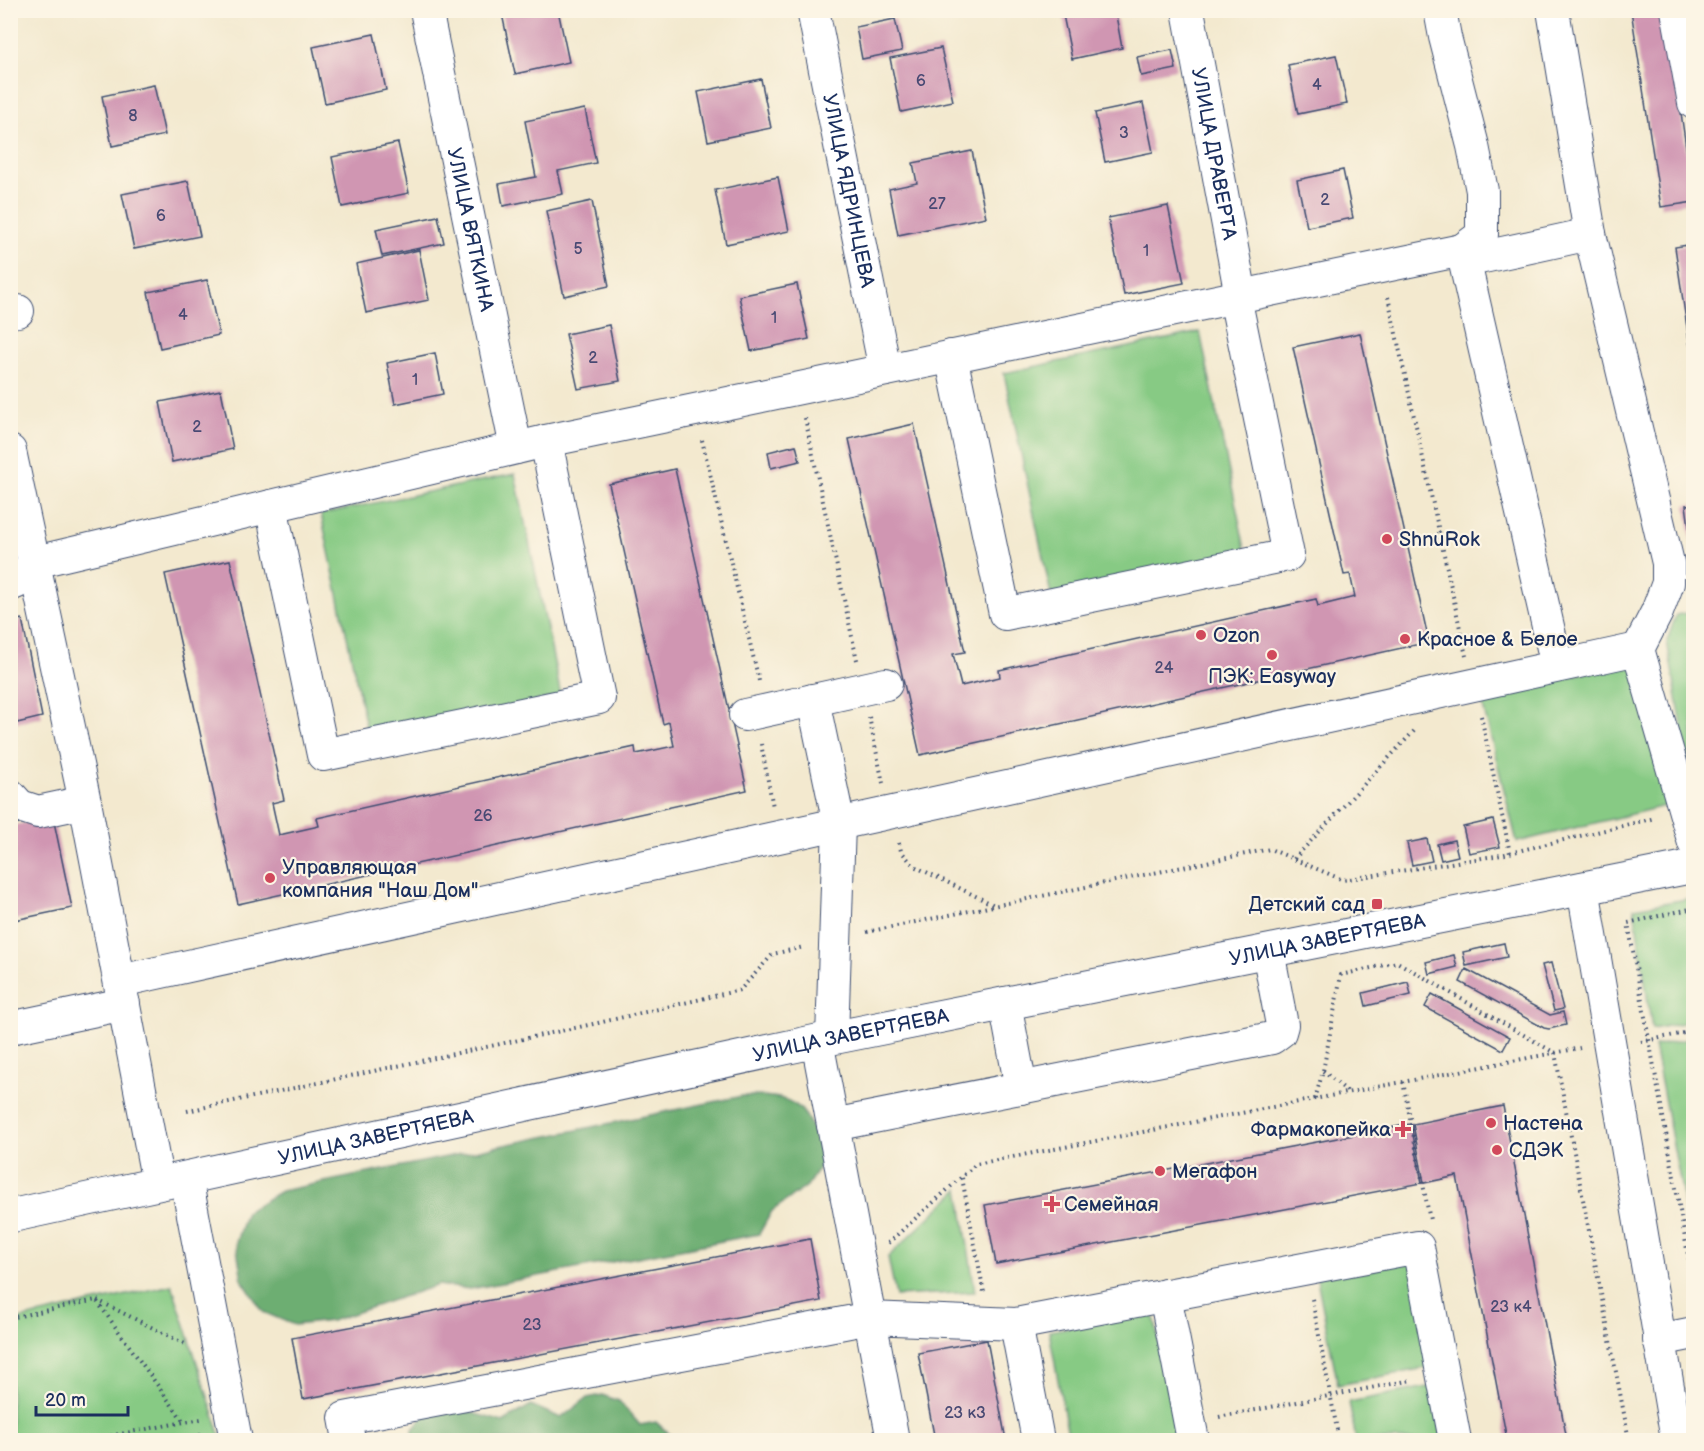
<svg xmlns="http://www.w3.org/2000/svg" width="1704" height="1451" viewBox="0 0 1704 1451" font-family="'Balsamiq Sans',sans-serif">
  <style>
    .green { fill: #87ca84; stroke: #517c71; stroke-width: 1.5 }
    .forest { fill: #6dae72; stroke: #446e68; stroke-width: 1.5 }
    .building { fill: #d096b2 }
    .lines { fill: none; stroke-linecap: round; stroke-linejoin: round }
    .minor-casing { stroke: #3b4b6f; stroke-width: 34 }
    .major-casing { stroke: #3b4b6f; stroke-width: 35 }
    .path { stroke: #3b4b6f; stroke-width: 4; stroke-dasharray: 1.5 4.5; stroke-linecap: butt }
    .minor { stroke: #fff; stroke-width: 32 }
    .major { stroke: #fff; stroke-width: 33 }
    .poi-dot { fill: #d1495b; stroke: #fcf5e5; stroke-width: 2 }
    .labels { text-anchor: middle; stroke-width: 4.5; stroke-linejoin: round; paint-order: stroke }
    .number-label { font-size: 16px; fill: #484973 }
    .street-label { font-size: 20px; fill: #1b2f5e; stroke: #fcf5e5 }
    .poi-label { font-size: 20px; fill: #1b2f5e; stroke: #fcf5e5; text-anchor: start }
  </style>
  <rect width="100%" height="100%" fill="#fcf5e5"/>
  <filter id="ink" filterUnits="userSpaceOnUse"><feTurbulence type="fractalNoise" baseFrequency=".0167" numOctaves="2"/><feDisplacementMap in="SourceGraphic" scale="12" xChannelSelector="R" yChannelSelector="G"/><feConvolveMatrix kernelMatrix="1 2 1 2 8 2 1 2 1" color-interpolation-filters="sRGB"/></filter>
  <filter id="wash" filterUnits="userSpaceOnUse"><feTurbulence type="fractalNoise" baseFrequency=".008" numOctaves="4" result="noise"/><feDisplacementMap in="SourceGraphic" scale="24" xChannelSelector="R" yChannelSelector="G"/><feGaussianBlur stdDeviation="1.35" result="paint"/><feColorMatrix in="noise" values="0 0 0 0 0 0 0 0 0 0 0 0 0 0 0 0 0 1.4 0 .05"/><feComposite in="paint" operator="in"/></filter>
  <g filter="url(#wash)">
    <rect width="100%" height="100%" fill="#f3e9cf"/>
    <!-- green -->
    <path class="green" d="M1200,332l46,222 -195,41 -47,-222z
      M515,474l46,222 -193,40 -47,-222z
      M1693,612v177l-26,-148 9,-26z
      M1638,660l35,144 -156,38 -36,-144z
      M1693,898v123l-41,8 -18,-121z
      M1693,1038h1l-1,210 -39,-202z
      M959,1189l16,103 -79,4 -8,-39z
      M1414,1254l22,112 -98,19 -22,-111z
      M172,1285l50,155h-211l-1,-119z
      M1153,1311l25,129h-109l-20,-109z
      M1433,1386l10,54h-87l-7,-38z"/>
    <!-- forest -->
    <path class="forest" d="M742,1096c22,0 51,-2 64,20 8,13 12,30 18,44l-17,26 -35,25 -13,23 -289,55 -32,-4 -107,36 -37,4 -31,-13 -21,-32 -6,-38 10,-30 35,-21z
      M602,1395l17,6 21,24 16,-3 20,18h-264l1,-11 10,-12 33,-9 47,14 28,-17 30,13 26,-20z"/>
    <g id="blocks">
      <!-- building -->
      <path class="building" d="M517,10h41l11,52 -54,12 -13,-60z
        M1062,10h53l7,38 -50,11z
        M1631,10h35l28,192 -33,5z
        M895,19l7,32 -40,8 -6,-32z
        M374,34l12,56 -61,13 -12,-56z
        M941,48l12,53 -52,11 -11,-54z
        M1172,50l4,19 -35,7 -4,-19z
        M1336,55l11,49 -49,10 -10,-49z
        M761,79l10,49 -63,13 -10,-49z
        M154,85l11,50 -53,11 -10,-50z
        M1143,103l10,49 -48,10 -10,-49z
        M585,109l11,54 -38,8 5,23 -60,12 -4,-22 37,-7 -11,-56z
        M398,143l11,50 -67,14 -10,-50z
        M972,151l14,66 -88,18 -9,-46 28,-6 -4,-20z
        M1343,170l10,48 -46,9 -10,-47z
        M778,177l11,54 -63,13 -11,-54z
        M188,181l12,55 -66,13 -12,-55z
        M592,201l17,85 -45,10 -18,-85z
        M1168,206l16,77 -60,12 -16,-77z
        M438,216l6,27 -62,13 -6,-27z
        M1694,244v117h-2l-17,-114z
        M419,250l10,50 -63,13 -10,-49z
        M207,280l12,55 -59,13 -12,-56z
        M797,284l12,55 -58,12 -12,-55z
        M609,325l11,56 -42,8 -12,-55z
        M1360,333l69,309 -509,113 -71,-316 65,-15 51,228 -12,2 8,32 39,-9 -1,-7 317,-71 2,7 37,-9 -5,-23 -6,1 -51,-228z
        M435,353l8,41 -48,10 -8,-41z
        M221,390l12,59 -61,13 -12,-60z
        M796,445l4,16 -29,7 -3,-16z
        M675,469l72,321 -509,114 -73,-330 65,-14 54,240 -12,3 7,32 40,-9 -2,-8 318,-71 1,7 38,-8 -5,-24 -6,2 -54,-240z
        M1694,504v37h-3l-5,-36z
        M22,619l20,98 -25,6 -7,-31v-70z
        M53,817l19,91 -62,13v-95z
        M1493,820l7,27 -31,6 -6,-26z
        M1427,839l5,22 -20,4 -5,-22z
        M1454,840l4,16 -17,4 -4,-16z
        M1504,943l3,14 -41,9 -3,-14z
        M1454,955l3,12 -28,7 -3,-12z
        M1551,963l12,46 -9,2 -12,-46z
        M1466,969l84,46 13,-3 3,13 -17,4 -5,-1 -84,-46z
        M1408,982l3,13 -45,11 -3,-13z
        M1432,994l78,43 -7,13 -78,-43z
        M1503,1106l64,334h-60l-50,-264 -33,7 -11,-59z
        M1411,1124l11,59 -426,81 -11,-59z
        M810,1239l11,62 -518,98 -11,-61z
        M987,1340l19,100h-71l-17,-87z
        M1694,1384v30h-2l-5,-28z"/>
    </g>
  </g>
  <g filter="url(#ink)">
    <use href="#blocks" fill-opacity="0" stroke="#3b4b6f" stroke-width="1.5"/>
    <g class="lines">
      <defs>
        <g id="minor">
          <path id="s1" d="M426,10l90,438"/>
          <path id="s2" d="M813,10l72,360"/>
          <path id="s3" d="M1188,10l53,286"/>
          <path d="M1440,10l5,27 28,109 9,45v44l-20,15"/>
          <path d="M1553,10l37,224 78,329v20l-11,29 -19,37"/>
          <path d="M1677,10l17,93"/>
          <path d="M1465,261l125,-27"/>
          <path d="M10,312l8,-1"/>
          <path d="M951,356l54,258 283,-59 -53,-258"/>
          <path d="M10,451l75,351 73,381"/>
          <path d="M271,506l52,249 276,-57 -53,-257"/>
          <path d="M10,585l7,-3 18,-20 511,-121 916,-191 95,416"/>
          <path d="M813,700l26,124 -7,214"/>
          <path d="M745,715l141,-31"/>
          <path d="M10,795l10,11 18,6 47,-10"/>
          <path d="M1583,888l94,552"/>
          <path d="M120,981l1518,-332 56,194"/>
          <path d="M1005,1003l16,85"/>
          <path d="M10,1028l114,-24"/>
          <path d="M817,1041l76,399"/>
          <path d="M833,1125l439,-87 8,-6 2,-7 -14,-74"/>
          <path d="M186,1178l50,262"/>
          <path d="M1165,1295l28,145"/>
          <path d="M1016,1324l22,116"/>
          <path d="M1659,1340l35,-7"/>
          <path d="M349,1440l-4,-22 525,-100 146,6 402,-77 37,193"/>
        </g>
        <g id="major">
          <path id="s4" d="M10,1216l807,-175 877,-175"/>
        </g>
      </defs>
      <!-- minor casing -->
      <use href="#minor" class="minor-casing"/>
      <!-- major casing -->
      <use href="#major" class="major-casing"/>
      <!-- path -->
      <path class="path" d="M1388,297l78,359
        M805,418l52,242
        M702,440l57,241
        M1481,716l29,137
        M869,717l14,66
        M761,744l12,63
        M899,843l2,8 13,15 80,39
        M1294,859l120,-128
        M1694,908l-66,15 66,365
        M867,932l403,-83 73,31 158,-25 154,-37
        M1641,1042l53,-11
        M1323,1071l25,21
        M1403,1082l27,138
        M1315,1099l8,-28 18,-96 56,-13 158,91 74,387
        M187,1111l411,-88 142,-33 33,-36 31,-7
        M962,1178l22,115
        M888,1243l88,-79 604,-116
        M1312,1299l27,141
        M97,1300l90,45
        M10,1318l86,-18 88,122
        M1219,1417l193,-37
        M87,1440l114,-21
        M197,1440l6,-8"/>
      <!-- minor -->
      <use href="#minor" class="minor"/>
      <!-- major -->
      <use href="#major" class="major"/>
    </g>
  </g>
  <!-- markers -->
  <g class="poi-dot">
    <circle cx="1387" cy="539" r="6"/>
    <circle cx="1201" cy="635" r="6"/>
    <circle cx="1405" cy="639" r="6"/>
    <circle cx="1272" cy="655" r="6"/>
    <circle cx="270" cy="878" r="6"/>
    <rect x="1371" y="898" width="12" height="12" rx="3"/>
    <circle cx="1491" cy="1123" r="6"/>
    <path d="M1400 1120h6v6h6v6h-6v6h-6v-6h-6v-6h6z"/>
    <circle cx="1497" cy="1150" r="6"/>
    <circle cx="1160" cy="1171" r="6"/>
    <path d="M1049 1195h6v6h6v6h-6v6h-6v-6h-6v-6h6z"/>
  </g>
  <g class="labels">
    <!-- number labels -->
    <g class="number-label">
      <text x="921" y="86">6</text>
      <text x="1317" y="90">4</text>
      <text x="133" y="121">8</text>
      <text x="1124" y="138">3</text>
      <text x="1325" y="205">2</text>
      <text x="937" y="209">27</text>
      <text x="161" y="221">6</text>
      <text x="578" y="254">5</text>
      <text x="1146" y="256">1</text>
      <text x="183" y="320">4</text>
      <text x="774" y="323">1</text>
      <text x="593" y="363">2</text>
      <text x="415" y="385">1</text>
      <text x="197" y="432">2</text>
      <text x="1164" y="673">24</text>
      <text x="483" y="821">26</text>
      <text x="1511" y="1312">23 к4</text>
      <text x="532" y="1330">23</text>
      <text x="965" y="1418">23 к3</text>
    </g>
    <!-- street labels -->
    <g class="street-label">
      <text dy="7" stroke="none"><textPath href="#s3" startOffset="146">УЛИЦА ДРАВЕРТА</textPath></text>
      <text dy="7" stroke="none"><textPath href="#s2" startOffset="184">УЛИЦА ЯДРИНЦЕВА</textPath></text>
      <text dy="7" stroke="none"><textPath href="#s1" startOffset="224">УЛИЦА ВЯТКИНА</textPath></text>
      <text dy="7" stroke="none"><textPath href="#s4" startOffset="1346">УЛИЦА ЗАВЕРТЯЕВА</textPath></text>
      <text dy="7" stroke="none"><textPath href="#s4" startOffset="860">УЛИЦА ЗАВЕРТЯЕВА</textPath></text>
      <text dy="7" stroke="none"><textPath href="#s4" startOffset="374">УЛИЦА ЗАВЕРТЯЕВА</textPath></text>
    </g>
    <!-- poi labels -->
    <g class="poi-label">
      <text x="1399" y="546">ShnuRok</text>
      <text x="1213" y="642">Ozon</text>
      <text x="1417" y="646">Красное &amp; Белое</text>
      <text x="1272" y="683" text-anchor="middle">ПЭК: Easyway</text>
      <text x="282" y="874">Управляющая<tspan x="282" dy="23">компания "Наш Дом"</tspan></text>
      <text x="1365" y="911" text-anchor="end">Детский сад</text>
      <text x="1503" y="1130">Настена</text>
      <text x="1391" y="1136" text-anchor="end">Фармакопейка</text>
      <text x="1509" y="1157">СДЭК</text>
      <text x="1172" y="1178">Мегафон</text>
      <text x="1064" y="1211">Семейная</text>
    </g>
  </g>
  <!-- margin -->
  <rect width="1704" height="1451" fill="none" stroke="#fcf5e5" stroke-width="36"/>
  <!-- scale -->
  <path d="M36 1406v9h92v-9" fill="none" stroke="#1b2f5e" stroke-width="3"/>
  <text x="45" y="1406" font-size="18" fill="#1b2f5e" stroke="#fcf5e5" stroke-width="4.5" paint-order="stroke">20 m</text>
</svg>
